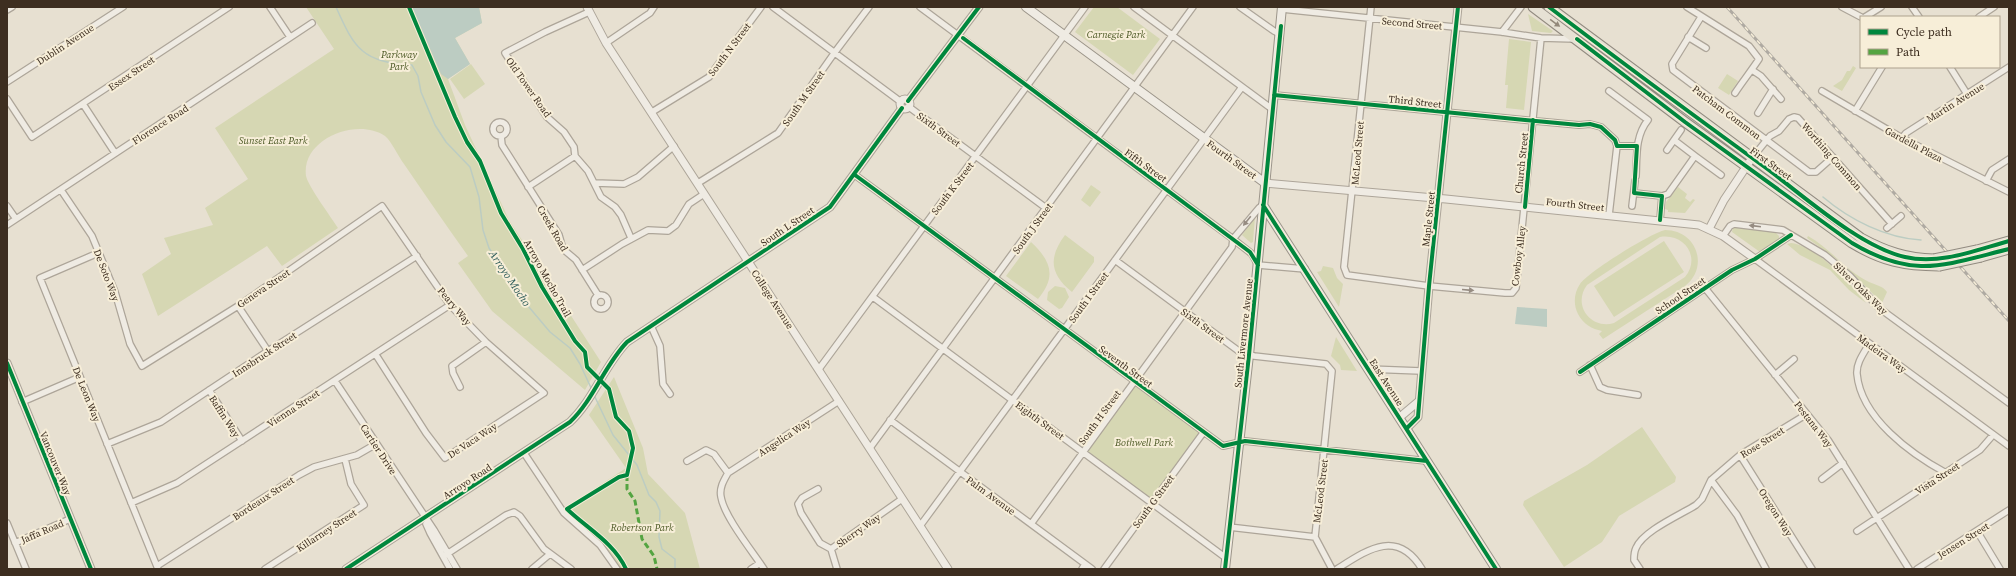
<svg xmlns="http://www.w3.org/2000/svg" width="2016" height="576" viewBox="0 0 2016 576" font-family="'Source Serif 4',serif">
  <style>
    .green { fill: #d6d7b3; fill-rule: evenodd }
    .water { fill: #bcccc2 }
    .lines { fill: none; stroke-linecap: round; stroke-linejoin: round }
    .stream { stroke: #bcccc2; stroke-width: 1.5 }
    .minor-casing { stroke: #ada599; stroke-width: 8 }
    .tertiary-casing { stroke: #ada599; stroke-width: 9 }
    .secondary-casing { stroke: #9c958a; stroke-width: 10 }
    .primary-casing { stroke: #928b80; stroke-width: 11 }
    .minor { stroke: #efebe3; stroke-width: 5.5 }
    .tertiary { stroke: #efebe3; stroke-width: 7 }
    .secondary { stroke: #efebe3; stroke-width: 8 }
    .primary { stroke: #e6e1d4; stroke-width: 9 }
    .rail-casing { stroke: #afaaa2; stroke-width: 3 }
    .rail { stroke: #f7eed8; stroke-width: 1.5; stroke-dasharray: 4.5; stroke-linecap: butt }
    .primary-bridge-casing { stroke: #928b80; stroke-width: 11; stroke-linecap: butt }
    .primary-bridge { stroke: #e6e1d4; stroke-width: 9 }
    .quiet { stroke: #54a441; stroke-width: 3; stroke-dasharray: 6 3; stroke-linecap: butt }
    .cycleway-casing { stroke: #f7eed8; stroke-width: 6 }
    .cycleway { stroke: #00873e; stroke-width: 4 }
    .oneway { fill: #92887a }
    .oneway2 { fill: #968c82 }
    .labels { text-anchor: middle; stroke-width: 4; stroke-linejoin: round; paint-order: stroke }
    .street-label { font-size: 10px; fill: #3d2e20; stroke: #f7eed8 }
    .park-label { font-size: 10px; font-style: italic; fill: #4d5a26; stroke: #f7eed8 }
    .water-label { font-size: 11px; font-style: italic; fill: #2f5d5a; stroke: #f7eed8 }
  </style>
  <rect width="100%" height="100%" fill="#e7e0d1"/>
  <!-- green -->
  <path class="green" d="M306,7h173l3,16 -27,15 15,26 -22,15 17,46 44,95 92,142 -16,28 -93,-79 -34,-48 10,-7c-22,-31 -43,-61 -64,-92 -6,-8 -12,-22 -19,-28 -28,-19 -84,3 -79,40 2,10 25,41 32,52l-56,38 -15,-20 -109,70 -16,-42 29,-20 -7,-16 49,-13 -8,-17 43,-29 -33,-51 119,-79z
    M1094,7h23l43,32 -27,36 -58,-43z
    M1528,14l25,17 -2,2 -19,-2z
    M1509,39l22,3 -7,68 -18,-2 2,-23h-3z
    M471,64l14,20 -21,15 -14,-20z
    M1853,66l3,2 -14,23 -9,-5 9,-6 5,-9h3z
    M1727,74l11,7 -9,14 -11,-7z
    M1091,185l10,7 -11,15 -9,-7z
    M1678,187l9,7 -2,4 5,4 3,-3 2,1 -10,13 -17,-1v-2l-3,-1 1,-7z
    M1255,217l-2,25 -2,1 -9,-8z
    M1733,227l41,4 5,5v4l-19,12 -28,-20z
    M1665,230c31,0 45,36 20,56l-82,53 -4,-5 3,-3c-10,-2 -19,-7 -24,-17 -5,-10 -4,-21 2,-30 8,-12 71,-51 85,-54zM1660,237c25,-4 41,21 25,40l-71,46c-23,7 -42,-18 -27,-38z
    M1065,235l29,22v5l-22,30c-22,-18 -24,-34 -7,-57z
    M1808,236c22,12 38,35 61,46 7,3 14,4 18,10l-5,11 -40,-40 -35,-25z
    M1664,241l20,31 -70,45 -20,-31z
    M1031,242c20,19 26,34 7,57l-32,-23z
    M1791,243c26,3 59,40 75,60l-17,-13 -19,-20 -30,-15 -13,-11z
    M1323,266l10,2 4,10 6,6 -4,23 -22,-35 4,-1z
    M1055,286l10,2 4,9 -7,11 -3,1 -12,-9 1,-8z
    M1336,337l21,34 -16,-1 -1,-5 -9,-9z
    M614,377l29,71 5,26 37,39 15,56h-80l-17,-25 -33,-28 -5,-8 61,-40 -37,-53z
    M1135,382l68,51 -51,70 -69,-51z
    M1642,427l34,50 -1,5 -56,34 -17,26 -38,25 -41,-62 1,-4 63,-36z"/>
  <!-- water -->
  <path class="water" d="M412,7h67l3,16 -27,15 15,26 -22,15 -7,-5z
    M1517,307l30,2v18l-32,-3z"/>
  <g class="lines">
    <!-- stream -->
    <path class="stream" d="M336,7c19,43 27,55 76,58l6,11 3,16 14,33 11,17 24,25 9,30 4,33 6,18 34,52 27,32 20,16 10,16 12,26
      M1823,197c27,23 63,41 98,43
      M594,395l19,40 24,30 12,30 7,7 4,9 -1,26 3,12 13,10v10"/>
    <defs>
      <path id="minor" d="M270,7l20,30
        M773,7l128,95
        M920,7l313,232 19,15 6,11 47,4
        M1134,7l138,102
        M1240,7l34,24 6,3
        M1371,7l-27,260 3,8 82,11 76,7h7l4,-5 25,-250
        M1687,7l62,39 10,13c-8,12 -16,22 -24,34
        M1842,7l19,10
        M1912,7l7,10
        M1282,9l220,23 39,6 34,1
        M7,10l5,-3
        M589,12l-44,20 -40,21 42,64 17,15 10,15 1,9 13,15 13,26 14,10 6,8 10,23
        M1701,17l-29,47 1,6 136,102h7l17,-15
        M1865,17l16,-10
        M1979,17l15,-10
        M1502,32l19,-25
        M1688,37l18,11
        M606,43l44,-30 4,-6
        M1950,67l17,27
        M1752,70l9,6 20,23
        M7,82l116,-75
        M1609,91l39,29c-13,16 -11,36 -12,56
        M1822,91l80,47 107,54
        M1274,95l251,25 54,5 11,-1 11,3 14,13 2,6
        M7,99l25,38 197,-130
        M83,104l32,49
        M909,107l137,101
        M1855,111l27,-44
        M652,112l57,-35 52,-70
        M1758,113l15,-24
        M493 129a7 7 0 1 1 14 0a7 7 0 1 1-14 0Z
        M501,136l1,9 57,90 4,14 13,11 22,35
        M1902,138l4,-5 103,-66
        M1674,140l7,-10
        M1617,146h20
        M1695,156l26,19
        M1752,158l18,-22 9,-5 10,-12 5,-2 4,1 94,106
        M855,175l368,271 22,-5 182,20
        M1986,181l6,-11 17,-11
        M595,183l29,1 14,-7 36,-31
        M698,183l80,-50 57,-81 34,-45
        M528,187l47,-31
        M61,190l31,46 23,56 15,52 12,22 96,-60 144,-100 68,99 36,37 58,51 -99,65 -19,-25 -50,-78
        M1634,193l28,3 -2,24
        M1662,196l6,-2 27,-38 -21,-16 -7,10
        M7,206l9,13
        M1632,206l3,-25
        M1609,215l8,-69
        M7,225l305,-202
        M1887,228l14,-12
        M1723,236l7,-10 4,-2 49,6 42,25 25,21 29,32 130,95
        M98,253l-58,25 118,291
        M1755,259l254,187
        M1115,260l125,92 14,4 72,8 6,7 -17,166 17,32
        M582,270l40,-26 26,-14 20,1 8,-6 13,-21 15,-10
        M1705,288l123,152 81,129
        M594 302a7 7 0 1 1 14 0a7 7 0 1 1-14 0Z
        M873,297l353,261
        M238,306l30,45
        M651,326l9,20 3,38 7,10
        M1869,344c-5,9 -13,19 -12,30 4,44 54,80 89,99
        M1590,365l10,22 7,3 31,5
        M819,369l266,-362
        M1369,369l52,2
        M1580,372l152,-102 23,-11 36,-24
        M1775,375l19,-16
        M335,381l99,149 23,39
        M460,387l-7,-14 -1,-7 34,-24
        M209,390l33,51
        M22,402l58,-25
        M890,420l202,149
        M107,444l54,-22 107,-71 149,-95
        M870,448l323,-441
        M524,453l40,60 36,32 17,24
        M1740,455l72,114
        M687,461l19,-11 8,4 14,19
        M1822,479l21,-16
        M818,489l-16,9 -4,6 3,9 19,30 11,6
        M131,503l46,-20 273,-178
        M7,523l19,46
        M426,524l4,9 20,36
        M1031,524l201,-277 1,-8 26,-31 4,-3
        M920,526l322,-439
        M1229,527l86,10
        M1857,531l123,-81 13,-15
        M1977,531l23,38
        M15,543l55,-24
        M831,549l71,-50
        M831,549l6,20
        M444,556l62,-41 8,-3 6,4 24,33 27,20
        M157,566l142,-91 15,-8 43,-12 19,-11
        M265,569l99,-64 -13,-21 -6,-25
        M532,569l18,-15
        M751,569l9,-6
        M764,569c-12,-18 -40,-53 -43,-72 -2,-9 3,-17 7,-24l111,-72
        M1082,569l3,-5
        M1104,569l99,-136
        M1337,569c30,-19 60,-41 85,0
        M1640,569l-6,-9c0,-3 0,-8 2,-12 7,-17 44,-33 60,-43l6,-6 9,-19
        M1766,569l-29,-54 -26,-35 29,-25 67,-41
        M1917,569l92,-59"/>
      <path id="tertiary" d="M587,7l19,36 342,526
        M900 104a5 5 0 1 1 10 0a5 5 0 1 1-10 0Z
        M908,101l71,-94
        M1265,183l181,16 253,26 24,11 32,23
        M1709,229l15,-29 28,-42
        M7,363l84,206
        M1400,417l19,-16
        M1407,428l11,-11 11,-131 29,-279
        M346,569l224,-147c24,-23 34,-56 57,-80l203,-135 72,-99"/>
      <path id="secondary" d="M1026,7l239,176
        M1263,205l233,364
        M1225,569l24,-214 33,-348"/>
      <path id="primary" d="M1533,7l152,115 167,121c30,18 52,23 87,23
        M1549,7l312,231c24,13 46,21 73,21
        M1977,250l32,-9
        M1981,257l28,-8"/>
    </defs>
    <!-- minor casing -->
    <use href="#minor" class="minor-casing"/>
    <!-- tertiary casing -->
    <use href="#tertiary" class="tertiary-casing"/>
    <!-- secondary casing -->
    <use href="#secondary" class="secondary-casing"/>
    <!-- primary casing -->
    <use href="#primary" class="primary-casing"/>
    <!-- minor -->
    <use href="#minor" class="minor"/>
    <!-- tertiary -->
    <use href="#tertiary" class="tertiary"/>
    <!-- secondary -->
    <use href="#secondary" class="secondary"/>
    <!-- primary -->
    <use href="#primary" class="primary"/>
    <defs>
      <path id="rail" d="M1727,7l282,314"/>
    </defs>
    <!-- rail casing -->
    <use href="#rail" class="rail-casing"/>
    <!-- rail -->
    <use href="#rail" class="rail"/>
    <defs>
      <path id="primary-bridge" d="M1934,259l43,-9
        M1939,266l42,-9"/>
    </defs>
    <!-- primary-bridge casing -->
    <use href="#primary-bridge" class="primary-bridge-casing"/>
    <!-- primary-bridge -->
    <use href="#primary-bridge" class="primary-bridge"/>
    <!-- quiet -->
    <path class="quiet" d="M627,475v14l8,12 7,38 12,17 3,13"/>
    <defs>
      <path id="cycleway" d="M409,7l46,110 12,25 13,19 21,52 22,36 19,38 33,54 10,11 2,15 22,22 7,28 13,14 4,17 -6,27 -8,2 -52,32c21,20 47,34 59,60
        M1549,7c72,55 144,108 217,161 38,28 94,79 139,89 35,8 71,-7 104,-16
        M963,38l287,214 8,13
        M1577,39l108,83 167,121c62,37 92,22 157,6
        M1274,95l251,25 54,5 11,-1 11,3 14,13 2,6h20l-3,47 28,3 -2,24
        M908,101l71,-94
        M855,175l368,271 22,-5 182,20
        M1263,205l233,364
        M1525,207l8,-87
        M7,363l84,206
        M1580,372l152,-102 23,-11 36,-24
        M1407,428l11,-11 11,-131 29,-279
        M346,569l224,-147c24,-23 34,-56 57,-80l203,-135 72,-99
        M1225,569l24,-214 32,-329"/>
    </defs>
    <!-- cycleway casing -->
    <use href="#cycleway" class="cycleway-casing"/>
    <!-- cycleway -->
    <use href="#cycleway" class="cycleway"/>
  </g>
  <!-- one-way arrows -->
  <defs><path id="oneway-solid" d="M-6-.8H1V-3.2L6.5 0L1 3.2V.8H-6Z"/></defs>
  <use class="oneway" href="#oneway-solid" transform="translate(1555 23) rotate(36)"/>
  <g class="oneway2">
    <use href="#oneway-solid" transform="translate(1247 221) rotate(129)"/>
    <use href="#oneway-solid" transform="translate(1755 226) rotate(-173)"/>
    <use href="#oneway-solid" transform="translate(1468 290) rotate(5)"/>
  </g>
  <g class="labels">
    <!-- street labels -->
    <g class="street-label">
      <text transform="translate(1412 23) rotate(5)" y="4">Second Street</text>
      <text transform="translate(65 44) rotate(-33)" y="4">Dublin Avenue</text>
      <text transform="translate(729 49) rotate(-53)" y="4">South N Street</text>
      <text transform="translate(131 73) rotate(-34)" y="4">Essex Street</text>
      <text transform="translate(529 87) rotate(55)" y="4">Old Tower Road</text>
      <text transform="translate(803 98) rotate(-55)" y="4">South M Street</text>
      <text transform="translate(1415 101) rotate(6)" y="4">Third Street</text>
      <text transform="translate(1955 102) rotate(-32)" y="4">Martin Avenue</text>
      <text transform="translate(1727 112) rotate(37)" y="4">Patcham Common</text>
      <text transform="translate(160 124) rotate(-33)" y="4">Florence Road</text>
      <text transform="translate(939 129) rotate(36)" y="4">Sixth Street</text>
      <text transform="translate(1914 144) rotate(28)" y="4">Gardella Plaza</text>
      <text transform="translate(1357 153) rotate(-85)" y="4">McLeod Street</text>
      <text transform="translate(1832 156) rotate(49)" y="4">Worthing Common</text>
      <text transform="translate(1232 159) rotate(36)" y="4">Fourth Street</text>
      <text transform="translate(1521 163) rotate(-84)" y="4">Church Street</text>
      <text transform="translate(1771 163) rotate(36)" y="4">First Street</text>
      <text transform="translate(1146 165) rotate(36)" y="4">Fifth Street</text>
      <text transform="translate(952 188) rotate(-53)" y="4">South K Street</text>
      <text transform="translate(1575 204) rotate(6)" y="4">Fourth Street</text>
      <text transform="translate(1428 219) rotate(-84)" y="4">Maple Street</text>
      <text transform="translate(787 226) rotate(-34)" y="4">South L Street</text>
      <text transform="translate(553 228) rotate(60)" y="4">Creek Road</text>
      <text transform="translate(1032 228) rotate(-54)" y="4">South J Street</text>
      <text transform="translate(1518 256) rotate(-83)" y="4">Cowboy Alley</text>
      <text transform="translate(107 275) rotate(69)" y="4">De Soto Way</text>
      <text transform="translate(548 278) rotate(61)" y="4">Arroyo Mocho Trail</text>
      <text transform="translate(263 288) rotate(-34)" y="4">Geneva Street</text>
      <text transform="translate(1861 288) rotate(44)" y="4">Silver Oaks Way</text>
      <text transform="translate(1680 295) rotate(-34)" y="4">School Street</text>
      <text transform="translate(1088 297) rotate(-54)" y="4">South I Street</text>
      <text transform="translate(773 299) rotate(57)" y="4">College Avenue</text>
      <text transform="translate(455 306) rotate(50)" y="4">Peary Way</text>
      <text transform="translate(1203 325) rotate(36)" y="4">Sixth Street</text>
      <text transform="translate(1243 333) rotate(-84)" y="4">South Livermore Avenue</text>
      <text transform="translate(1882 353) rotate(36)" y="4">Madeira Way</text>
      <text transform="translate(264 354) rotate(-33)" y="4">Innsbruck Street</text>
      <text transform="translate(1126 366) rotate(36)" y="4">Seventh Street</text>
      <text transform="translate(1387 382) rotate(57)" y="4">East Avenue</text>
      <text transform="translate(87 394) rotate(68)" y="4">De Leon Way</text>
      <text transform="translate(293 408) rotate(-33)" y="4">Vienna Street</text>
      <text transform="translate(225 416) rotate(57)" y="4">Baffin Way</text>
      <text transform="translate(1099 417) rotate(-54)" y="4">South H Street</text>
      <text transform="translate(1040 420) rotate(36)" y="4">Eighth Street</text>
      <text transform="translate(1814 424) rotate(52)" y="4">Pestana Way</text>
      <text transform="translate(784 437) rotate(-33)" y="4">Angelica Way</text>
      <text transform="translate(472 440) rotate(-33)" y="4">De Vaca Way</text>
      <text transform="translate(1762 442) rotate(-32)" y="4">Rose Street</text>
      <text transform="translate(379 449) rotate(57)" y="4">Cartier Drive</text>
      <text transform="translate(56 463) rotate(68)" y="4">Vancouver Way</text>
      <text transform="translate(1937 478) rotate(-33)" y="4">Vista Street</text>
      <text transform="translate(467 481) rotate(-33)" y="4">Arroyo Road</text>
      <text transform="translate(1320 491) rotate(-83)" y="4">McLeod Street</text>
      <text transform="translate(991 495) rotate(36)" y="4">Palm Avenue</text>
      <text transform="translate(263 498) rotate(-33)" y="4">Bordeaux Street</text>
      <text transform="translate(1153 501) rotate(-54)" y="4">South G Street</text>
      <text transform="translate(1776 512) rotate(58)" y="4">Oregon Way</text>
      <text transform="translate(326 530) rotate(-33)" y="4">Killarney Street</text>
      <text transform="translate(858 530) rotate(-35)" y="4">Sherry Way</text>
      <text transform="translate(42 531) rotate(-23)" y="4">Jaffa Road</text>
      <text transform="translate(1963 540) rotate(-32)" y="4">Jensen Street</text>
    </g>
    <!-- park labels -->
    <g class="park-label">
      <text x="1116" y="38">Carnegie Park</text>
      <text x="399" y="58">Parkway<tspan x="399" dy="12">Park</tspan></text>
      <text x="273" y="144">Sunset East Park</text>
      <text x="1144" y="446">Bothwell Park</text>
      <text x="642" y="531">Robertson Park</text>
    </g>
    <!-- water labels -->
    <g class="water-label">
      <text transform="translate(510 278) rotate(56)" y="4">Arroyo Mocho</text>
    </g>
  </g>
  <!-- border -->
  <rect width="2016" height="576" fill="none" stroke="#3d2e20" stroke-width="16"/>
  <!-- legend -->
  <rect x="1860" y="16" width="140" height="52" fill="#f7eed8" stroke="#ada18e"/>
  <rect x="1868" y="29" width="20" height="6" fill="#00873e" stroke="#ada18e"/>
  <text x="1896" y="36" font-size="12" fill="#3d2e20">Cycle path</text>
  <rect x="1868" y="49" width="20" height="6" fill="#54a441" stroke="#ada18e"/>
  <text x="1896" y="56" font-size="12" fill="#3d2e20">Path</text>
</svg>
